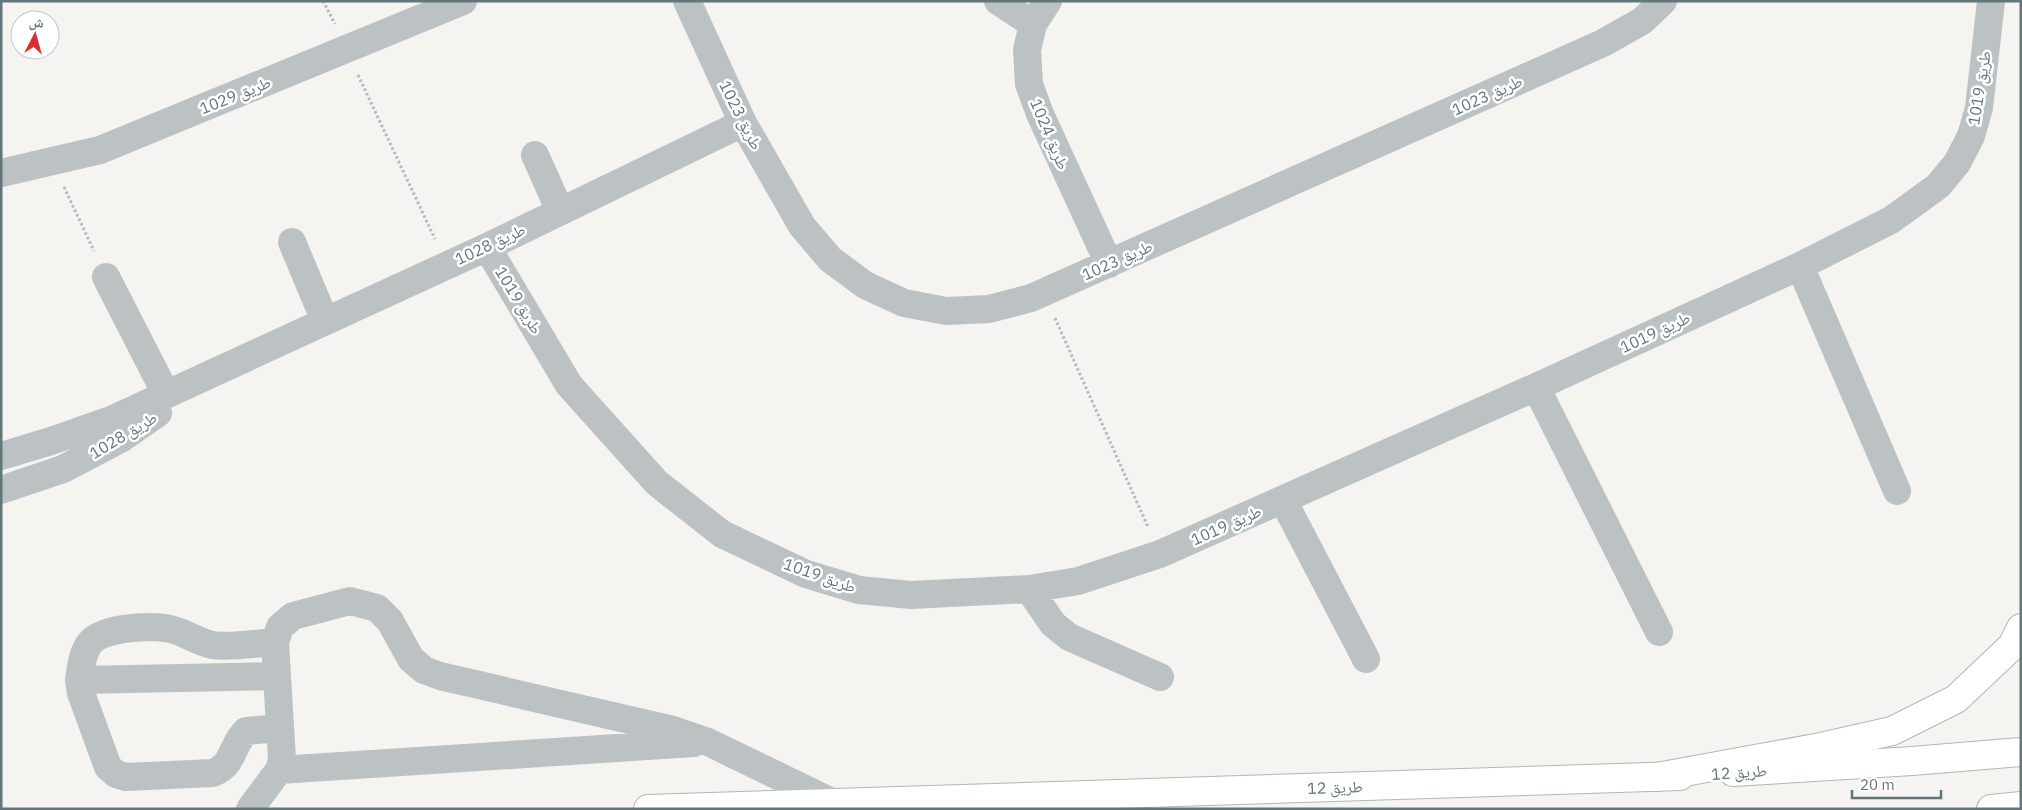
<svg xmlns="http://www.w3.org/2000/svg" width="2022" height="810" viewBox="0 0 2022 810" font-family="'IBM Plex Sans','Noto Naskh Arabic',sans-serif">
  <style>
    .lines { fill: none; stroke-linecap: round; stroke-linejoin: round }
    .major-casing { stroke: #b0b6b8; stroke-width: 30 }
    .highway-casing { stroke: #b1b6b8; stroke-width: 30 }
    .path { stroke: #b6babb; stroke-width: 3; stroke-dasharray: 2.5 2.5; stroke-linecap: butt }
    .minor { stroke: #bcc2c3; stroke-width: 28 }
    .major { stroke: #fff; stroke-width: 28 }
    .highway { stroke: #fff; stroke-width: 28 }
    .labels { text-anchor: middle; stroke-width: 5; stroke-linejoin: round; paint-order: stroke }
    .street-label { font-size: 16px; fill: #62767b; stroke: #fff }
  </style>
  <rect width="100%" height="100%" fill="#f5f4f1"/>
  <g class="lines">
    <defs>
      <path id="major" d="M1733,772l179,-11 109,-9
        M648,809l1032,-33
        M1991,809l30,-3"/>
      <path id="highway" d="M1657,777l164,-30 71,-16 64,-32 56,-53 9,-18"/>
    </defs>
    <!-- major casing -->
    <use href="#major" class="major-casing"/>
    <!-- highway casing -->
    <use href="#highway" class="highway-casing"/>
    <!-- path -->
    <path class="path" d="M323,1l12,23
      M358,75l77,164
      M64,187l30,64
      M1055,318l93,209"/>
    <!-- minor -->
    <path class="minor" d="M687,1l56,122 59,103 28,33 35,26 39,18 42,8 43,-2 42,-11 572,-255 39,-22 21,-20
      M998,1l35,23
      M1048,1l-15,23 -6,26 2,34 11,30 69,150
      M535,155l25,56
      M1,173l99,-23 363,-149
      M292,242l33,79
      M487,247l82,138 88,98 65,51 84,40 53,16 52,5 118,-6 49,-8 82,-27 376,-167 264,-121 91,-46 47,-34 19,-23 14,-27 8,-28 12,-107
      M1800,266l97,225
      M106,277l60,117
      M1536,387l123,245
      M1,456l50,-15 60,-21 376,-173 256,-124
      M1,490l62,-21 59,-31 36,-25
      M1283,500l83,159
      M1029,589l24,35 16,13 91,40
      M276,676l-197,4 2,13 27,74 8,7 10,3 87,-4c21,-8 18,-27 33,-42l34,-3
      M79,680c2,-12 3,-27 11,-37 13,-16 65,-19 84,-13 13,4 25,12 39,15 16,3 45,-2 62,-3
      M279,770l415,-27
      M250,809l29,-39 3,-10 -7,-118 5,-15 13,-11 57,-15 27,7 13,13 21,38 13,11 16,6 233,54 35,12 126,61"/>
    <!-- major -->
    <use href="#major" class="major"/>
    <!-- highway -->
    <use href="#highway" class="highway"/>
  </g>
  <g class="labels">
    <!-- street labels -->
    <g class="street-label">
      <text transform="translate(1979 88) rotate(-81)" y="6">طريق 1019</text>
      <text transform="translate(235 95) rotate(-22)" y="6">طريق 1029</text>
      <text transform="translate(1487 95) rotate(-24)" y="6">طريق 1023</text>
      <text transform="translate(741 115) rotate(63)" y="6">طريق 1023</text>
      <text transform="translate(1050 134) rotate(67)" y="6">طريق 1024</text>
      <text transform="translate(490 244) rotate(-25)" y="6">طريق 1028</text>
      <text transform="translate(1117 260) rotate(-24)" y="6">طريق 1023</text>
      <text transform="translate(519 300) rotate(59)" y="6">طريق 1019</text>
      <text transform="translate(1655 332) rotate(-25)" y="6">طريق 1019</text>
      <text transform="translate(123 435) rotate(-31)" y="6">طريق 1028</text>
      <text transform="translate(1226 525) rotate(-24)" y="6">طريق 1019</text>
      <text transform="translate(820 575) rotate(19)" y="6">طريق 1019</text>
      <text transform="translate(1739 772) rotate(-4)" y="6">طريق 12</text>
      <text transform="translate(1335 787) rotate(-2)" y="6">طريق 12</text>
    </g>
  </g>
  <!-- border -->
  <rect width="2022" height="810" fill="none" stroke="#62767b" stroke-width="5"/>
  <!-- north arrow -->
  <g transform="translate(35 35) rotate(6)"><circle r="24" fill="#ffffff" stroke="#c0c8ca"/>
  <path d="M0-4L9 19L0 12L-9 19Z" fill="#d72f31"/>
  <text y="-8" font-size="14" font-weight="bold" text-anchor="middle" fill="#62767b">ش</text>
  </g>
  <!-- scale -->
  <path d="M1852 790v8h89v-8" fill="none" stroke="#62767b" stroke-width="2.5"/>
  <text x="1860" y="790" font-size="15" fill="#62767b" stroke="#ffffff" stroke-width="4" paint-order="stroke">20 m</text>
</svg>
